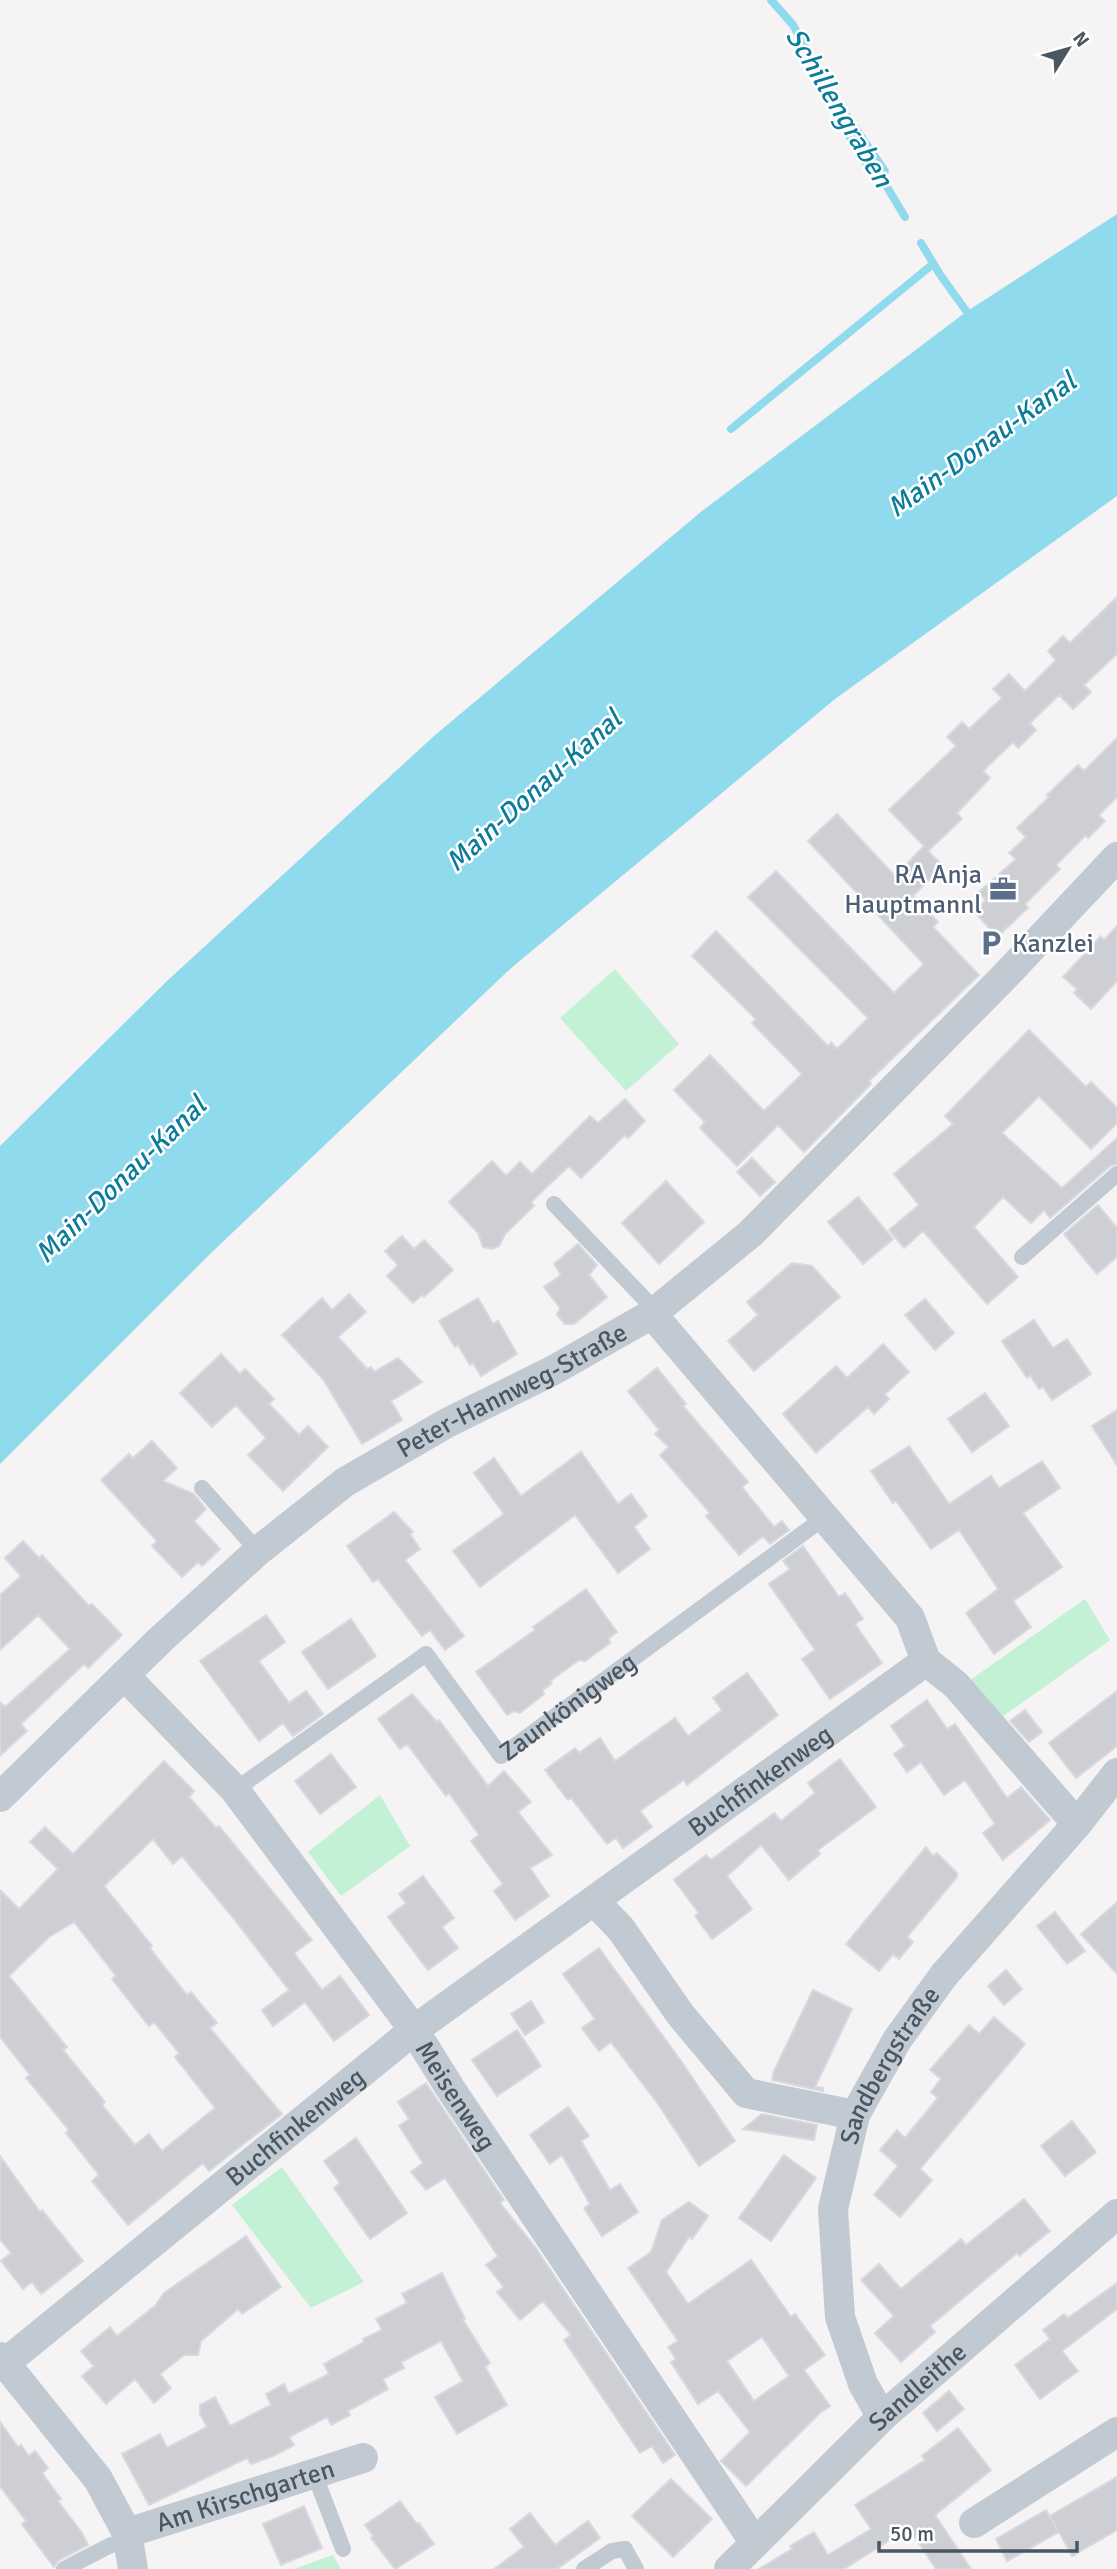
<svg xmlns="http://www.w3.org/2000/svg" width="1117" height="2569" viewBox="0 0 1117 2569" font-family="Signika,sans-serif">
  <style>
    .green { fill: #c3f1d5 }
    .water { fill: #90daee }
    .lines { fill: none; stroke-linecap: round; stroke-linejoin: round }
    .stream { stroke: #90daee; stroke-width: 8 }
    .building { fill: #cdcfd5; stroke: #d7d9de; stroke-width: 2; fill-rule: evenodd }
    .lane { stroke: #c1cad2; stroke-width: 16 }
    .street { stroke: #c1cad2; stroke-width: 30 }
    .labels { text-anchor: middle; stroke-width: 5; stroke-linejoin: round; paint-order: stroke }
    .service-label { font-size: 26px; fill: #4e5e75; stroke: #fff; text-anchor: end }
    .street-label { font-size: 26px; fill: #4a5661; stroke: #fff }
    .water-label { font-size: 28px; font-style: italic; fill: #0c7c9b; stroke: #fff }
  </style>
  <rect width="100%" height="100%" fill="#f5f3f3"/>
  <!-- green -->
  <path class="green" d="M615,969l64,75 -53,47 -66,-73z
    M1085,1599l25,41 -111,79 -33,-36z
    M380,1795l30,51 -69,50 -33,-44z
    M282,2167l82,115 -53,26 -79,-103z
    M333,2555l8,14h-47z"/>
  <!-- water -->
  <path class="water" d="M850,113l39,57 -3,14 -13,-2 -37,-60 5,-8z
    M1117,214v282l-282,203 -325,270 -301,286 -209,209v-318l167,-165 267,-245 268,-225 264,-199z"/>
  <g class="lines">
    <!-- stream -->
    <path class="stream" d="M771,0l22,25 53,97
      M881,177l24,40
      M921,243l20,33 31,43
      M731,429l202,-165"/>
  </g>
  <!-- building -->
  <path class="building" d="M1117,597v57l-33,31 7,7 -18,17 -14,-14 -29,28 6,7 -18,18 -5,-6 -30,29 7,7 -33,35 5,6 -34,32 15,15 -30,30 25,26 -5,5 46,48 -110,106 2,3 -67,68 -26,-27 -41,41 -37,-38 5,-6 -31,-32 36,-35 54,56 38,-37 -50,-51 4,-4 -64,-63 24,-25 112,115 3,-4 6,7 31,-31 -120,-121 28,-26 118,122 30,-29 -116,-123 29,-27 58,62 29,-30 -35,-36 67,-64 -9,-9 15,-15 7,7 33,-31 -9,-9 16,-15 16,17 31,-31 -8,-9 15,-15 7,7z
    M1117,738v59l-18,18 6,6 -17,17 -2,-3 -30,30 4,4 -35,35 3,4 -31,29 -23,-26 12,-11 -8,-7 38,-34 -7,-6 17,-16 -9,-9 32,-31 -2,-2 31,-30 6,6z
    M1117,926v55l-26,28 -17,-16 3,-4 -14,-12 38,-41 3,4z
    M1029,1030l57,57 5,-5 26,26v15l-26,26 -52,-53 -37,37 60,55 55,-50v26l-7,2 -60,52 -6,-8 -13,13 -28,-26 -29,30 44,50 -31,27 -64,-73 -19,17 -15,-18 30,-25 -25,-31 59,-50 -8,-8z
    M625,1099l20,22 -17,17 -3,-3 -44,43 -12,-12 -38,36 3,4 -29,28 -6,12 -7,3 -9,-2 -5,-14 -29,-31 43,-41 14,15 14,-14 12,12 58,-58 8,7z
    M752,1158l23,24 -15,14 -23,-24z
    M666,1181l38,41 -45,42 -37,-41z
    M858,1197l35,42 -30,25 -35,-42z
    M1098,1205l19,23v29l-20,17 -33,-40z
    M402,1236l12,13 10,-9 29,30 -29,27 -1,-3 -10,9 -26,-27 11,-11 -13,-14z
    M578,1244l19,21 -8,10 18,22 -33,27h-9l-8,-9 3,-7 -16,-21 17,-12 -7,-11z
    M792,1263l20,3 28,31 -86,74 -26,-30 30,-26 -11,-13z
    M349,1294l17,18 -28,25 29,32 4,-2 3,5 24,-14 24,24 -31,19 11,19 -40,24 -39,-65 -41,-44 40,-37 10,12z
    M478,1298l15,26 5,-3 19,33 -36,22 -8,-13 -3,2 -12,-20 -3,2 -16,-26z
    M925,1299l29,34 -19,17 -30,-35z
    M1034,1320l19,28 14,-9 24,35 -39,26 -9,-13 -4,2 -9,-14 -3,3 -25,-37z
    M883,1344l26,28 -24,22 4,5 -15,15 -6,-7 -52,46 -33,-39 53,-48 11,12z
    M221,1354l19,20 5,-5 29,30 -5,5 30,31 9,-9 20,21 -45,44 -35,-36 18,-17 -30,-33 -24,22 -32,-34z
    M657,1368l29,36 -3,2 65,76 -6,5 32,40 8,-6 7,9 -19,14 -7,-8 -24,19 -33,-39 4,-3 -50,-58 9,-8 -14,-13 4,-4 -31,-39z
    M985,1393l24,33 -37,26 -24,-33z
    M1117,1410v55l-25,-39z
    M152,1441l25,27 -14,13 31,13 12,15 -12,12 26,28 -18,17 -4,-4 -16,15 -30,-31 5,-5 -56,-61 28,-26 4,4z
    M909,1446l40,58 42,-28 8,12 43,-27 18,27 -37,25 39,54 -49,34 18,26 -37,27 -28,-41 32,-24 -39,-59 -28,19 -35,-48 -3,2 -22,-32z
    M581,1452l37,52 13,-10 16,22 -13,11 16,22 -32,24 -43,-58 -95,72 -27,-36 51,-37 -30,-41 20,-15 27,38z
    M394,1512l19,20 -3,2 10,15 -15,11 59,76 -19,14 -15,-20 -8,6 -44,-57 -5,3 -26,-36z
    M23,1541l16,17 3,-3 47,51 3,-2 30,31 -34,33 -4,-4 -63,60 6,7 -27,25v-54l5,5 65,-58 -32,-34 -38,35v-55l21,-19 -16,-18z
    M803,1546l36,51 6,-4 18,26 -8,5 27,39 -52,36 -28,-40 13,-9 -46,-66 21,-15 -7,-8z
    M586,1589l31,43 -8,6 1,5 -25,18 -6,-1 -29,21 2,2 -9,7 1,4 -11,9 -13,10 -6,-2 -7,4 -31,-43 59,-42 -2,-3z
    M266,1615l19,27 -26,19 30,42 17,-12 17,23 -30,22 -10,-13 -24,18 -59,-80z
    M351,1619l25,37 -48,33 -26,-37z
    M747,1673l31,42 -91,70 -3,-5 -44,31 12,16 -29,21 -7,-10 -9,6 -36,-46 -3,2 -23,-30 30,-22 4,5 21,-15 15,23 60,-43 13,18 34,-26 -9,-12z
    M1117,1691v55l-41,32 -27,-35z
    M412,1694l25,28 2,-2 49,66 16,-15 27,31 -13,10 34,43 -22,13 19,28 -34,24 -21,-29 9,-7 -32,-43 8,-6 -30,-42 -3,3 -39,-52 -7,5 -22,-30z
    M927,1700l20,29 8,-5 52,74 14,-11 29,33 -47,40 -20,-27 12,-9 -30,-44 -21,15 -23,-33 -14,10 -13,-18 11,-8 -14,-20z
    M1025,1710l17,22 -13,10 -19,-21z
    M331,1754l25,33 -36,27 -25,-33z
    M840,1759l36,48 -58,43 2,4 -31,26 -28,-35 -34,31 25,33 -40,30 -17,-23 4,-3 -25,-33 32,-25 5,5 63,-47 7,8 34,-28 -7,-10z
    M164,1761l30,30 -5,6 27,31 3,-2 93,114 -18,13 28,37 18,-14 29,39 -35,26 -29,-39 -32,24 -11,-16 27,-20 -58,-75 -49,-59 -9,8 -20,-25 -49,47 48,60 -2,2 12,16 25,31 4,-3 26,31 -7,5 72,86 -73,57 -6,-8 -75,62 -36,-44 7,-6 -33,-42 3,-3 -43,-52 4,-3 -30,-38v-147l19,19 39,-40 -28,-27 15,-15 28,27zM74,1922l42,54 -4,3 37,47 5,-4 13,16 12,15 -4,4 40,51 -53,43 -13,-17 -14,11 -33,-40 3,-3 -42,-52 4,-3 -58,-71 40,-39z
    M926,1847l7,9 4,-3 20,20v4l-50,60 6,5 -14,17 -6,-5 -14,17 -33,-27z
    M423,1876l31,42 -12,9 16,21 -30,22 -40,-53 18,-14 -7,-9z
    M1117,1902v72l-36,-40z
    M1055,1912l30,39 -18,13 -30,-38z
    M599,1948l82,113 54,80 -36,25 -41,-62 -47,-62 -12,9 -17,-23 13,-9 -32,-45z
    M1006,1970l16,19 -18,16 -16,-19z
    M813,1990l39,19 -37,78 8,1v3l-51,-11 2,-9z
    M531,2001l13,21 -19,13 -14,-21z
    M994,2017l31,27 -105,125 12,11 -32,37 -26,-22 24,-29 -18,-16 17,-20 8,8 33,-40 -7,-6 10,-13 -11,-9 39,-45 10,9z
    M517,2030l24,36 -44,30 -25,-36z
    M426,2083l78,117 -4,3 35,44 140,208 -12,8 -11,-17 -12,7 -76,-113 7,-5 -28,-34 -23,19 -23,-28 7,-5 -18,-22 12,-9 -53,-78 -19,12 -15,-18 12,-9 -24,-37 10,-7 -11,-17z
    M568,2107l21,29 -8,5 29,49 10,-6 18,28 -36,24 -18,-28 6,-4 -28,-49 -12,9 -20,-29z
    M762,2114l55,11 -3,15 -71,-11z
    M1072,2121l24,31 -31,24 -24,-30z
    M356,2138l51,75 -37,26 -36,-51 6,-5 -16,-22z
    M784,2155l32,23 -45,63 -32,-23z
    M0,2156l40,56 2,-2 41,51 -42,33 -9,-12 -9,7 -22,-28 10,-8 -11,-14z
    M1024,2199l26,32 -31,25 -2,-3 -87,73 5,6 -34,30 -26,-29 19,-17 -33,-36 18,-16 22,25 60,-50 5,6z
    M689,2202l19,14 -16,23 -3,-2 -23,35 22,32 63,-44 40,57 4,-3 30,41 -21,15 26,36 -10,7 -74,73 -25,-25 29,-29 -32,-41 -20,13 -27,-42 5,-3 -8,-12 10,-6 -50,-73 23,-16 11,-32zM762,2337l27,39 -35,25 -27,-40z
    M246,2236l35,51 -39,27 -4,-5 -37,32 -3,14h-14l-24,19 11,14 -17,15 -19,-24 -29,25 -24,-28 12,-10 -13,-15 29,-24 7,9 39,-31 8,-12z
    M442,2273l23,46 -2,1 27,43 -5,4 22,38 -50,29 -22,-37 28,-16 -22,-40 -40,21 3,6 -21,11 5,10 -40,22 2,4 -19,10 -4,-8 -38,20 5,8 -21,11 -22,8 -4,-6 -98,47 -27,-51 38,-20 7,14 40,-21 -7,-13v-9l15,-8 15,29 41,-21 -5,-11 18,-10 5,10 40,-20 -5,-10 40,-22 -1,-3 19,-9 -6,-11 31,-16 -5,-9z
    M1117,2283v26l-55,42 16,20 -38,28 -25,-34 35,-26 -7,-9 21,-16 4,4z
    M949,2391l15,18 -27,22 -14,-18z
    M0,2422l18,25 3,-2 8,11 6,-5 13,17 -6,5 19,26 -3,2 24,32 6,12 -29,15 -5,7 -32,-43 4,-3 -26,-35z
    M958,2428l33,42 -56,45 36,54h-35l-27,-41 -65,41h-85l33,-20 -2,-3 24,-14 14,23 43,-26 -16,-24 70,-45 -3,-4z
    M1117,2477v53l-45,26 -13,-24 -52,29 -11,-22 50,-29 12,21 -8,-15z
    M671,2479l41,40 -39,38 -41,-41z
    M400,2501l17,23 2,-1 15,21 -39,25 -24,-31 2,-2 -8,-11z
    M304,2506l18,42 -41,17 -18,-41z
    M530,2513l25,32 33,-24 12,17 -43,31h-63l30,-22 -14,-18z"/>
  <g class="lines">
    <!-- lane -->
    <g class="lane">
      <path d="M554,1204l102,107"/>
      <path d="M1022,1257l95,-83"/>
      <path d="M202,1488l56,63"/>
      <path id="s1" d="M235,1790l191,-136 75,102 324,-239"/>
      <path d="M314,2473l29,76"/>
      <path d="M64,2569l47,-24 17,-3"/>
      <path d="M584,2569l28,-18 13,-2 11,20"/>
    </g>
    <!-- street -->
    <g class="street">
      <path d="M652,1314l258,304 16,43 30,24 121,139"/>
      <path id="s2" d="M124,1675l111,115 179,240 36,58 305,455"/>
      <path id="s3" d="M0,1797l160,-157 98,-89 87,-69 102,-59 105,-52 100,-57 98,-80 256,-259 111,-118"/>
      <path d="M594,1901l27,28 59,85 66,79 109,22"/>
      <path d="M0,2357l98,122 29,54 6,36"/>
      <path id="s4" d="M5,2363l409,-333 512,-369"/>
      <path id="s5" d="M882,2417l-19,-33 -23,-67 -7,-108 22,-94 42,-75 47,-65 133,-151 40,-51"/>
      <path d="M974,2523l143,-91"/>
      <path id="s6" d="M127,2533l236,-75"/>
      <path id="s7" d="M729,2569l153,-152 235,-203"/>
    </g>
  </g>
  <!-- icons -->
  <defs>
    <symbol id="office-bare" viewBox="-9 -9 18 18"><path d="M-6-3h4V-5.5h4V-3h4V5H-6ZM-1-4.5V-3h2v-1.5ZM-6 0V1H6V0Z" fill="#5c6f8a" stroke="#fff" stroke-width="2.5" paint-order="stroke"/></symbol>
    <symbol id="parking-bare" viewBox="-9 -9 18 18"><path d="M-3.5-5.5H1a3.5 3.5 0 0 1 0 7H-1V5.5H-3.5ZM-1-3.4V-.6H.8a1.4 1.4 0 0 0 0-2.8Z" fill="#5c6f8a" stroke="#fff" stroke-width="2.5" paint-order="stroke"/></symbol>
  </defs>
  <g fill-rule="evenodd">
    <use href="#office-bare" x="984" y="870" width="38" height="38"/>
    <use href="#parking-bare" x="972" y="924" width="38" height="38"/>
  </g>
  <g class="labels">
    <!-- service labels -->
    <g class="service-label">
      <text x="982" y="883">RA Anja<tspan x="982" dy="30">Hauptmannl</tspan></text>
      <text x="1012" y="952" text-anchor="start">Kanzlei</text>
    </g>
    <!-- street labels -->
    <g class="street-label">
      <text dy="9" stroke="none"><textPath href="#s3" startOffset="658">Peter-Hannweg-Straße</textPath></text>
      <text dy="9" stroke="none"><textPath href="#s1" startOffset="444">Zaunkönigweg</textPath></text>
      <text dy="9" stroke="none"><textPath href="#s4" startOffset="954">Buchfinkenweg</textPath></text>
      <text dy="9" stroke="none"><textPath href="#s5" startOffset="373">Sandbergstraße</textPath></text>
      <text dy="9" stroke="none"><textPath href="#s2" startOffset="537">Meisenweg</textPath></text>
      <text dy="9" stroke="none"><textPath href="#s4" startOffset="374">Buchfinkenweg</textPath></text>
      <text dy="9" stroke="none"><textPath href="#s7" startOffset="262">Sandleithe</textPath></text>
      <text dy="9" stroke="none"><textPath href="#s6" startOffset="124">Am Kirschgarten</textPath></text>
    </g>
    <!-- water labels -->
    <g class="water-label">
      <text transform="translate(840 107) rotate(59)" y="10">Schillengraben</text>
      <text transform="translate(981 444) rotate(-36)" y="10">Main-Donau-Kanal</text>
      <text transform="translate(533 790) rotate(-42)" y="10">Main-Donau-Kanal</text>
      <text transform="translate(120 1179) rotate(-44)" y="10">Main-Donau-Kanal</text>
    </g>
  </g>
  <!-- north arrow -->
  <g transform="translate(1068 49) rotate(53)" stroke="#ffffff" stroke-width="5" paint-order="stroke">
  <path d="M0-5L12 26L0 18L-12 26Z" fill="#4a5661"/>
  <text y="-10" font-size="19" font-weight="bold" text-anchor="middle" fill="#4a5661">N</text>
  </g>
  <!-- scale -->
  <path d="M879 2541v10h198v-10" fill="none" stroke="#4a5661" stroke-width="3.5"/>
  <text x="890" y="2541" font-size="21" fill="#4a5661" stroke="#ffffff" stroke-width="5" paint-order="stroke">50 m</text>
</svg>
